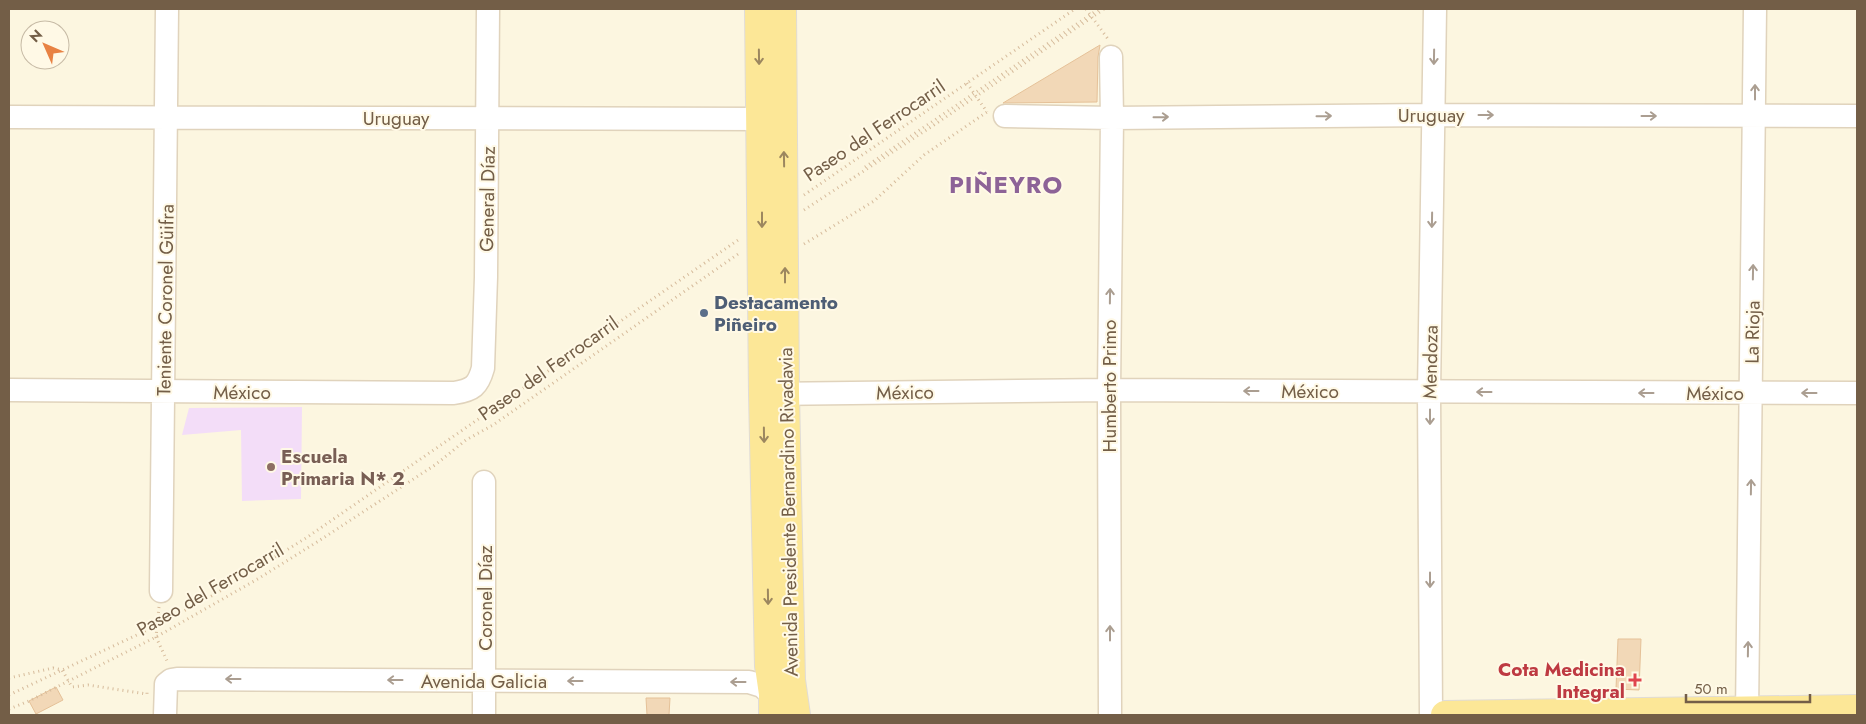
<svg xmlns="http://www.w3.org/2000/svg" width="1866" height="724" viewBox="0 0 1866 724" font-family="Jost,sans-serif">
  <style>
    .education { fill: #f3ddf8 }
    .building { fill: #f2d8b7; stroke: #e5c198 }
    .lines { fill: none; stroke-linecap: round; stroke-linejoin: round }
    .minor-casing { stroke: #e0d3bc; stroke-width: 25 }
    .major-casing { stroke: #e0dcd7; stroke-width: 30 }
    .path { stroke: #d6bb9b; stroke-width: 3; stroke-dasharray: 1 4; stroke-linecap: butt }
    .minor { stroke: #fff; stroke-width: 22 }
    .major { stroke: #fce797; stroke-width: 28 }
    .oneway { stroke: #9c875f }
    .oneway2 { stroke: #ab9e91 }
    .service-dot { fill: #5c6f8a; stroke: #fff9e6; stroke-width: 2 }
    .education-dot { fill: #8d6e63; stroke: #fff9e6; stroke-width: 2 }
    .health-dot { fill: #e0444e; stroke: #fff9e6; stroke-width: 2 }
    .labels { text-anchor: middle; stroke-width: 4; stroke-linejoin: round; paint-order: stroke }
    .street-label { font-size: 19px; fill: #735e47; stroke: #fff9e6 }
    .service-label { font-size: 19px; font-weight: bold; fill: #4e5e75; stroke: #fff9e6; text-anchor: start }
    .education-label { font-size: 19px; font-weight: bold; fill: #785e54; stroke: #fff9e6; text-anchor: start }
    .health-label { font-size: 19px; font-weight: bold; fill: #be3a42; stroke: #fff9e6; text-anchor: end }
    .district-label { font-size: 24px; font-weight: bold; letter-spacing: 1px; fill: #8d6397; stroke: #fff9e6 }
  </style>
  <rect width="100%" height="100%" fill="#fcf6e0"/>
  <!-- education -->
  <path class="education" d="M302,407l-1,92 -59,2 -1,-71 -59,5 7,-27z"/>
  <!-- building -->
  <path class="building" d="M1100,45l-2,12 -1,45 -94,1z
    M1618,639h23l-2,51 -23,-1z
    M56,687l7,13 -27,14 -7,-13z
    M646,698h24l-1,17h-22z"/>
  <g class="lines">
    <defs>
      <path id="minor" d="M1005,116l107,2 321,-3 424,1
        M9,117l768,2
        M9,390l445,3c19,-3 24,-7 29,-25l3,-91 2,-268
        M768,394l341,-4 748,3
        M484,482v233
        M161,591l6,-582
        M165,715l1,-31 5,-4 6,-1 572,3 13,4 18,17
        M1110,715l-1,-325 3,-272 -1,-61
        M1431,715l-2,-323 6,-383
        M1747,715l8,-706"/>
      <path id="major" d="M759,9l4,385 6,272 4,28v21
        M782,9l3,384 6,287 5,35
        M1445,715l412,-6"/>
    </defs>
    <!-- minor casing -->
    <use href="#minor" class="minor-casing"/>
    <!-- major casing -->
    <use href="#major" class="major-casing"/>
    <!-- path -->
    <path class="path" d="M1086,9l22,30
      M967,83l20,29
      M865,167l234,-158
      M804,195l271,-186
      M804,210l133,-87 167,-114
      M804,244l70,-43 50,-46 63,-43
      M159,607l-3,30 12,26
      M9,678l44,-10 9,2 10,17 16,-2 59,9v-2
      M9,695l147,-69 61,-33 89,-55 435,-300
      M9,709l20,-8 127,-64 100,-57 61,-38 118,-77 31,-25 27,-15 248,-173"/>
    <!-- minor -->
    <use href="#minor" class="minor"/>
    <!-- major -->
    <use href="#major" class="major"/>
  </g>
  <!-- one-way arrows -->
  <defs><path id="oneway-shaft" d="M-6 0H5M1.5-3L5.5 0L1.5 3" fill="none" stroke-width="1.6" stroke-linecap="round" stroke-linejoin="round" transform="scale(1.25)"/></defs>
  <g class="oneway">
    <use href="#oneway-shaft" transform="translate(759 57) rotate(89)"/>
    <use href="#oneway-shaft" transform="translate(784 159) rotate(-91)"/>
    <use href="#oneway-shaft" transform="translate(762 220) rotate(90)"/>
    <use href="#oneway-shaft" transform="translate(785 275) rotate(-90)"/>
    <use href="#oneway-shaft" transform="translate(764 435) rotate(89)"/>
    <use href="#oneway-shaft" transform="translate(768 597) rotate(89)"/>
  </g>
  <g class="oneway2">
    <use href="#oneway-shaft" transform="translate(1434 57) rotate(91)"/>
    <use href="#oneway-shaft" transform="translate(1755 92) rotate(-90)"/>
    <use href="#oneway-shaft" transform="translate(1486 115)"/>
    <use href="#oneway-shaft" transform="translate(1324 116) rotate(-1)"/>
    <use href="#oneway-shaft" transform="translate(1649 116)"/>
    <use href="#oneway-shaft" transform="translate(1161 117) rotate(-1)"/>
    <use href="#oneway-shaft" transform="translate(1432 220) rotate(91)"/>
    <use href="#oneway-shaft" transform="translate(1753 272) rotate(-89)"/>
    <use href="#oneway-shaft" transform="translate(1110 296) rotate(-89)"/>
    <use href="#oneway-shaft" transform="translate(1251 391) rotate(-180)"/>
    <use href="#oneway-shaft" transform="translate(1484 392) rotate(-180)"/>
    <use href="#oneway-shaft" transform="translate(1646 393) rotate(-180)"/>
    <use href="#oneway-shaft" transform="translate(1809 393) rotate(180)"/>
    <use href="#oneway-shaft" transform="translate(1430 417) rotate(90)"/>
    <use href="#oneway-shaft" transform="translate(1751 487) rotate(-89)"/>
    <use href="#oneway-shaft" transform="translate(1430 580) rotate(90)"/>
    <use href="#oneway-shaft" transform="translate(1110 633) rotate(-90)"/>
    <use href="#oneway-shaft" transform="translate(1748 649) rotate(-89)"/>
    <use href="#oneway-shaft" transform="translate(233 679) rotate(-180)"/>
    <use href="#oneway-shaft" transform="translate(395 680) rotate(-180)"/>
    <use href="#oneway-shaft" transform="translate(575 681) rotate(-180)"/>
    <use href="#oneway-shaft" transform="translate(738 682) rotate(-180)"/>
  </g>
  <!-- markers -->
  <circle class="service-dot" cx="704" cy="313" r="5"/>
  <circle class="education-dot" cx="271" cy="467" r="5"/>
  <path class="health-dot" d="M1632.5 672.5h5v5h5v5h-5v5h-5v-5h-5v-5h5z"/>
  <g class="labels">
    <!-- street labels -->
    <g class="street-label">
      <text x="1431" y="122">Uruguay</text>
      <text x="396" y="125">Uruguay</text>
      <text transform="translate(874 130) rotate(-34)" y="7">Paseo del Ferrocarril</text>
      <text transform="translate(487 199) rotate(-89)" y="7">General Díaz</text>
      <text transform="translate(165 300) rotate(-89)" y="7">Teniente Coronel Güifra</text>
      <text transform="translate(1752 332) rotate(-89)" y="7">La Rioja</text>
      <text transform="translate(1430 362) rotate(-89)" y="7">Mendoza</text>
      <text transform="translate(548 368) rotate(-35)" y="7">Paseo del Ferrocarril</text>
      <text transform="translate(1109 386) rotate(-90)" y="7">Humberto Primo</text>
      <text x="1310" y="398">México</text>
      <text x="242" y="399">México</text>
      <text transform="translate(905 392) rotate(-1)" y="7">México</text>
      <text x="1715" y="400">México</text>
      <text transform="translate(788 512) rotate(-91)" y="7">Avenida Presidente Bernardino Rivadavia</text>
      <text transform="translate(210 589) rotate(-30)" y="7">Paseo del Ferrocarril</text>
      <text transform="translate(485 598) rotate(-90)" y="7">Coronel Díaz</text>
      <text x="484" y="688">Avenida Galicia</text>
    </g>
    <!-- service labels -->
    <g class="service-label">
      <text x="714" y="309">Destacamento<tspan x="714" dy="22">Piñeiro</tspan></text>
    </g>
    <!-- education labels -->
    <g class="education-label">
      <text x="281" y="463">Escuela<tspan x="281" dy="22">Primaria N* 2</tspan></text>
    </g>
    <!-- health labels -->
    <g class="health-label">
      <text x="1625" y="676">Cota Medicina<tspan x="1625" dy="22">Integral</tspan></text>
    </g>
    <!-- district labels -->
    <g class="district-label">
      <text x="1006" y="193">PIÑEYRO</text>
    </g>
  </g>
  <!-- border -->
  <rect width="1866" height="724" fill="none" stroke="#735e47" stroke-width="20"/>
  <!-- north arrow -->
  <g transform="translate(45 45) rotate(315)"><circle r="24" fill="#fff9e6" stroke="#c7bba6"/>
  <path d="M0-4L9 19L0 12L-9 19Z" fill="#e88243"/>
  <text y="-8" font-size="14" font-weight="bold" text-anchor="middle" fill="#735e47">N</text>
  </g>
  <!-- scale -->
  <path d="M1686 694v8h124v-8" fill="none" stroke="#735e47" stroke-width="2.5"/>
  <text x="1694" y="694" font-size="15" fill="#735e47" stroke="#fff9e6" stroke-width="4" paint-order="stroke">50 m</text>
</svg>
